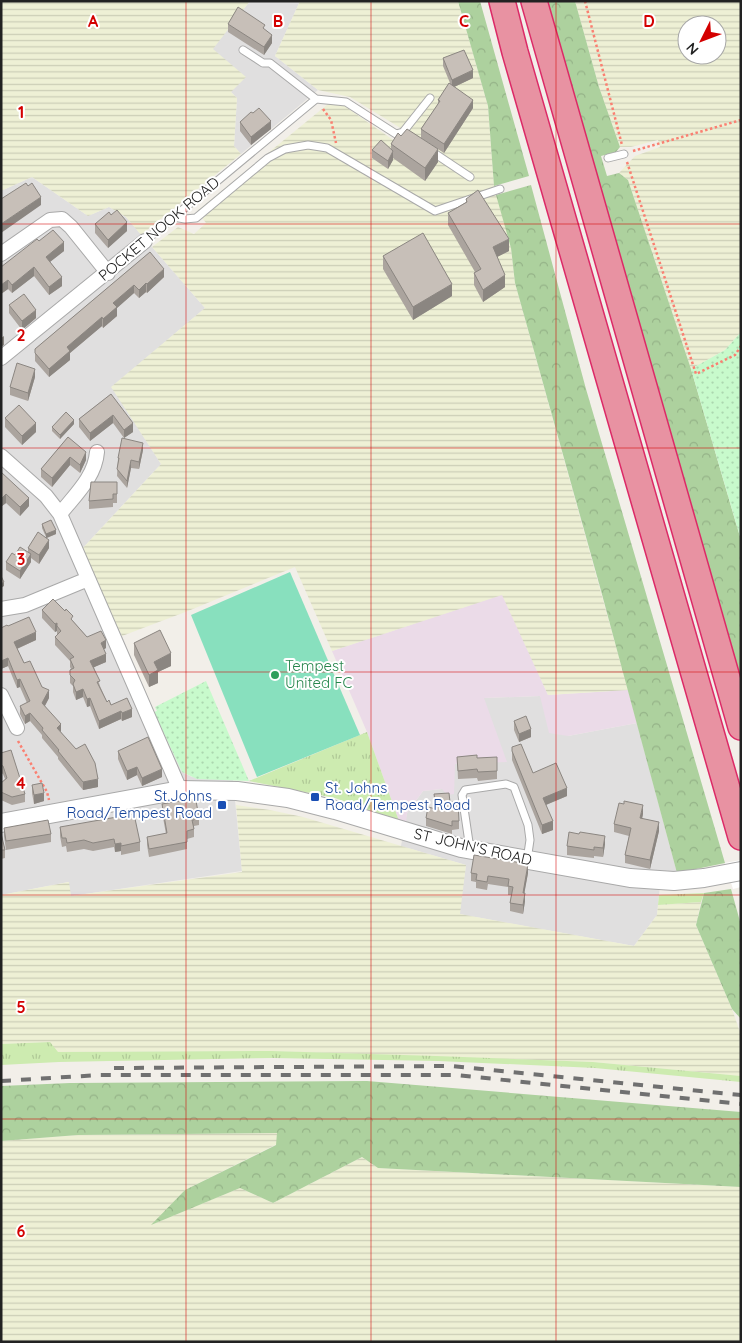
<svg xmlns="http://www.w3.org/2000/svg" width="742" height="1343" viewBox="0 0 742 1343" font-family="Quicksand,sans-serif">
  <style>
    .residential { fill: #e0dfdf }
    .industrial { fill: #ebdbe8 }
    .farmland { fill: url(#farmland-rules); fill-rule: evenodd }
    .grass { fill: url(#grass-tufts) }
    .forest { fill: url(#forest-crowns) }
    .park { fill: url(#park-dots) }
    .pitch { fill: #88e0be }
    .pier { fill: #fff }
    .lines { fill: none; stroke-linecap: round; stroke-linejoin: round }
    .service-casing { stroke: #a9a9a9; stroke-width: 9 }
    .minor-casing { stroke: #a9a9a9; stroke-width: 16 }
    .tertiary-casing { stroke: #a9a9a9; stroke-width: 20 }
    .motorway-casing { stroke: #dc2a67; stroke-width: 28 }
    .path { stroke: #fa8072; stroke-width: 2.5; stroke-dasharray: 2.5 2.5; stroke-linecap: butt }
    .service { stroke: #fff; stroke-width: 7 }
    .minor { stroke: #fff; stroke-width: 14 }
    .tertiary { stroke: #fff; stroke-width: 18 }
    .motorway { stroke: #e892a2; stroke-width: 25 }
    .rail { stroke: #707070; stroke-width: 4; stroke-dasharray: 10 10; stroke-linecap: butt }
    .wall { fill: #aba49e }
    .shaded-wall { fill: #8b8681 }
    .building { fill: #c7bfb8; stroke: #8b8681 }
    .grid { fill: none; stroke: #d40000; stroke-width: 1; stroke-opacity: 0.55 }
    .leisure-dot { fill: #2e9e5b; stroke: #fff; stroke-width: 2 }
    .transit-dot { fill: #1a4fb4; stroke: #fff; stroke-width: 2 }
    .labels { text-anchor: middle; stroke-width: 4; stroke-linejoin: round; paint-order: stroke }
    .street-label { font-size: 15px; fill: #222; stroke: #fff }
    .leisure-label { font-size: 15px; fill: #27864d; stroke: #fff; text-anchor: start }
    .transit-label { font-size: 15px; fill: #164399; stroke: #fff; text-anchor: start }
    .grid-label { font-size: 16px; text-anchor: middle; font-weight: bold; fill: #d40000; stroke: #fff; stroke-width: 4; stroke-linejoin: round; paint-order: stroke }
  </style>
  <defs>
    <pattern id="farmland-rules" width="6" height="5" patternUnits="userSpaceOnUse" patternTransform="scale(1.25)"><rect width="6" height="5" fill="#eef0d5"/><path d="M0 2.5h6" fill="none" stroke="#ccceb7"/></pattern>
    <pattern id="grass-tufts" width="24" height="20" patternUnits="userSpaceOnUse" patternTransform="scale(1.25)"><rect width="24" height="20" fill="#cdebb0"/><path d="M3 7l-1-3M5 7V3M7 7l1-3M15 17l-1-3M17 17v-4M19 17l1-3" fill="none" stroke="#b0c997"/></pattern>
    <pattern id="forest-crowns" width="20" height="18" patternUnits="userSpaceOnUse" patternTransform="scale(1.25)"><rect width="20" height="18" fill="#add19e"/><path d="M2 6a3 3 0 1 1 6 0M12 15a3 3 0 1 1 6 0" fill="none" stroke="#95b388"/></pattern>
    <pattern id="park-dots" width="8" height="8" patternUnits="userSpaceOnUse" patternTransform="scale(1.25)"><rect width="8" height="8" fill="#c8facc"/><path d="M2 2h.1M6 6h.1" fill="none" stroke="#acd6af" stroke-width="1.8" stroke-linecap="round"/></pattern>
  </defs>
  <rect width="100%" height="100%" fill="#f2efe9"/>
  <!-- residential -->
  <path class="residential" d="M250,1h50l-25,55 43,34 -77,64 -7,-8 3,-48 -6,-6 -19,-43z
    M32,177l56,39 21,-9 17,10 79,91 -93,79 49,77 -80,86 41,86 32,76 28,60 10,5 41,3 9,91 -171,25 -3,-14 -67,13v-704z
    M540,696l28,40 69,-13 40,150 -16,2 -4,40 -23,31 -175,-32 7,-49 -65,-19 6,-33 16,-22 19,-2 13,-25 29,-66z"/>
  <!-- industrial -->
  <path class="industrial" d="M503,594l45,101 80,-5 9,33 -69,13 -19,-3 -9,-37 -56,2 23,64 -52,2 -1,30 -7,1 -5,-6 -19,2 -16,22 -1,10 -7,-2 -32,-89 -35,-81z"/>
  <!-- farmland -->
  <path class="farmland" d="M1,1h249l-37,48 33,28 -15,15 6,6 -3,48 7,8 -100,81 -15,-18 -17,-10 -21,9 -56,-39 -31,14z
    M300,1h158l30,105 6,80 17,62 4,35 113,407 -80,5 -46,-100 -170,56 -37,-84 -107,44 -66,25 -41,-86 80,-86 -50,-77 94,-79 -53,-61 26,-20 16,7 12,-11 -9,-12 131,-107 15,1 56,39 8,-12 -57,-35 -32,-7 -43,-34z
    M575,1h166v331l-16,18 -34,19 -63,-189 -9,-7 16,-17 25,-9 -2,-7 -27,7h-11l-21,-60zM687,25h30v30h-30z
    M236,805l34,5 33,7 163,48 -6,49 174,32 23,-31 1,-10 43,-3 -5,23 36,84 9,26v41l-148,-14 -321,-11 -215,1 -7,-10 -49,2v-149l68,-13 2,14 171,-24z
    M278,1133l-1,11 -92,46 -32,34 87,-36 33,15 89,-46 16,11 363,19v155h-740v-201l77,-6z"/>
  <!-- grass -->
  <path class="grass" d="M367,732l32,89 -64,-23 -86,-17z
    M704,893l-3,9 -43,3 1,-10z
    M50,1042l8,10 214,-1 164,5 157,6 148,14v6l-146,-14 -157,-7 -165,-3 -214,4 -58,3v-21z"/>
  <!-- forest -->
  <path class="forest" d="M458,1h22l49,175 -35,10 -6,-80z
    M547,1h28l24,86 21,60 -4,5 -15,4 6,20 12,-3 9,7 63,189 44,151 6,20v140l-152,-522z
    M531,185l55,204 139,474 -48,10 -77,-286 -85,-304 -4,-35 -15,-53z
    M731,889l10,36v94l-9,-10 -36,-84 8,-32z
    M367,1081l374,31v75l-363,-19 -16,-11 -89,46 -33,-15 -89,37 34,-35 91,-45 1,-12 -199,2 -77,6v-55l69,-3z"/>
  <!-- park -->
  <path class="park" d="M741,332v208l-50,-171 34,-19z
    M206,681l43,100 -52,-2 -15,-7 -28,-60 3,-1 -2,-4z"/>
  <!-- pitch -->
  <path class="pitch" d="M290,572l70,163 -103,42 -66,-162z"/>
  <!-- pier -->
  <path class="pier" d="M741,860v27l-8,2 -8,-26z"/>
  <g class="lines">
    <defs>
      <path id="service" d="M243,50l20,13h7l46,36 30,3 50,32 7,-2 27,-34
        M431,151l39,26
        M608,158l16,-4
        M173,217l12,2 11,-1 72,-60 17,-9 23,-4 19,3 108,63 65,-22
        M145,241l171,-142
        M470,849l-8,-54 3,-5 41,-6 8,3 14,38 2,15 -3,20"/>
      <path id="minor" d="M1,254l49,-34 12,-1 9,8 37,46
        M1,358l144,-117
        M1,456l45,40 14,18 120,276
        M60,514c15,-19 35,-37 37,-62
        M1,609l24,-4 63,-26
        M1,695l16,33"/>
      <path id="tertiary" d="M1,823l179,-33 57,1 51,7 47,12 126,38 169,30 44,3 30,-3 37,-7"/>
      <path id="motorway" d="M502,1l13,51 226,785
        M534,1l207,726"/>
    </defs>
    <!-- service casing -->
    <use href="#service" class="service-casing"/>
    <!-- minor casing -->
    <use href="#minor" class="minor-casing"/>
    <!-- tertiary casing -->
    <use href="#tertiary" class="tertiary-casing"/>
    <!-- motorway casing -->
    <use href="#motorway" class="motorway-casing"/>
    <!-- path -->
    <path class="path" d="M585,1l37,144
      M323,109l8,11 5,23
      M633,151l108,-31
      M627,162l69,212 39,-19 6,-9
      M18,741l29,51 2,8"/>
    <!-- service -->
    <use href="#service" class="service"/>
    <!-- minor -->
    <use href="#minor" class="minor"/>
    <!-- tertiary -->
    <use href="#tertiary" class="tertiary"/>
    <!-- motorway -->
    <use href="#motorway" class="motorway"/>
    <!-- rail -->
    <path class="rail" d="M114,1068l338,-2 289,29
      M1,1081l99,-6h355l286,29"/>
  </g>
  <!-- wall -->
  <path class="wall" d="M228,24l44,19 -8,12 -36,-23z
    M443,58l30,20 -19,9 19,21 -29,45 -23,-15v-9l17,-25v-4l12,-17 -7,-17z
    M240,122l31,7 -20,16 -11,-14z
    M401,136l37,26 -13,19 -32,-23v2l-5,9 -16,-11v-8h19v-6z
    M466,199l43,52 -12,6 8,30 -22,15 -9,-17v-12l1,-1 -27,-47v-12l18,-11z
    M95,224l32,7 -19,17 -13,-15z
    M39,241l25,10 -14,11 12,24 -13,9 -15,-19 -22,17 -4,-4 -7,5v-27z
    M150,252l14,25 -17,16 -1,-1 -7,6 -5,-5 -17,15v8l-14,12 -1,-2 -32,27v7l-21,17 -14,-16v-12z
    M383,256l69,40 -39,24 -30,-51z
    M9,305l27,13 -14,12 -13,-17z
    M35,377l-7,24 -18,-6v-8z
    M111,394l22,38 -9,6 -11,-15 -23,18 -11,-14v-8z
    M5,418l31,14 -14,13 -17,-18z
    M74,424l-14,15 -8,-8v-4z
    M68,437l18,23 -6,13 -10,-8 -18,22 -11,-10v-8z
    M143,450l-4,19 -8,-1 -4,20 -10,-12 1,-18z
    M1,472l28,34 -9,10 -14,-13 -4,3 -1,-1z
    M117,482v21h-4v4l-24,2v-8z
    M42,524l14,10 -9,4 2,10 -10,16 -8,-6v4l-11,17 -14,-9v-8l9,-7 13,-3v-4l18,-11 -4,-9z
    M42,610l31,11 14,16 19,11 -2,1 2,13 -12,5 6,19 7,16 4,3 21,12 -10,4 -1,-2 -22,10 -9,-23 -3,1 -4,-10 -7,3 -3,-8v-6l-3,-3v-13l1,-1 -1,-2v-6l-15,-16v-8l2,-2v-4l-2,1 -13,-14z
    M8,626l28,14 -19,9 7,14 18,24 7,11 -4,8 16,26 37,55 -15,3 -25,-31v-2l-16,-19v-3l-12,-14 -5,3 -5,-10v-8l7,-3 -7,-16 -3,1 -9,-22 -7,3z
    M134,643l37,23 -13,6v11l-9,4 -15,-32z
    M514,721l17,16 -12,5 -5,-12z
    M512,747l21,26 34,23 -21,9 7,25 -11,4 -30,-74z
    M118,751l44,26 -20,9 -5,-11 -10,5 -9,-21z
    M1,753l24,41v8l-13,3 -11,-5v-17l4,-4 -2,-5 -2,-1z
    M457,757l20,1 20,13v8l-19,2 -1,-3 -19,1z
    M32,785l12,16 -10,3 -2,-11z
    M434,794l16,8 9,19v8l-7,1v4l-26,-8v-8l9,-9z
    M191,801l8,16v8l-5,1v11l-7,2v10l-38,8 -2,-12v-8l19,-3 -4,-22v-8z
    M643,814l-1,5 17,12 -9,38 -25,-6v-8l4,-19 -15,-4v-8z
    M60,827l80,15v9l-19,4v-4l-6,1 -1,-5 -21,4 -9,-2 -17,3 -1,-6 -4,1 -2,-11z
    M4,828l47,6v8l-45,8 -2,-14z
    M1,833l4,17v8l-4,1z
    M605,844l-2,13 -9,-1v2l-27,-3v-9z
    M471,873h57l-4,20 1,8 -2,13 -13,-3v-8l1,-8h-3v-8l-20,-3 -1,6 -11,-2v-6l-5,-1z"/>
  <!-- shaded-wall -->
  <path class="shaded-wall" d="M272,35v8l-8,12v-8z
    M473,70v8l-21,10v-8z
    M473,100v8l-29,45v-9z
    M271,121v8l-20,16v-8z
    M438,149v13l-13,19v-13z
    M393,151v9l-5,9v-8z
    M41,197v8l-40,28v-9z
    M127,222v9l-19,17v-8z
    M509,239v12l-16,8v-12z
    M64,242v9l-18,14v-8z
    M34,267v9l-22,17v-8z
    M164,269v8l-17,16v-9z
    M505,275v12l-22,15v-12z
    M62,277v9l-13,9v-8z
    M8,280v9l-7,5v-9z
    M146,283v9l-7,6v-8z
    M452,284v12l-39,24v-13z
    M134,285v8l-17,15v8l-14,12v-9l10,-16z
    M36,310v8l-14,12v-9z
    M102,317v9l-32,27v7l-21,17v-8l18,-22z
    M4,336v9l-3,2v-9z
    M35,369v8l-7,24v-8z
    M113,415v8l-23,18v-8z
    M74,420v4l-14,15v-4z
    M36,423v9l-14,13v-9z
    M133,423v9l-9,6v-8z
    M143,443v7l-4,19v-7z
    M86,452v8l-6,13v-8z
    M70,457v8l-18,22v-9z
    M131,460v8l-4,20v-7z
    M6,494v9l-4,3v-8z
    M29,498v8l-9,10v-9z
    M56,530v4l-10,4v-4z
    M49,540v8l-10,16v-9z
    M31,554v8l-11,17v-8z
    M4,582v4l-3,2v-4z
    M57,623v8l-2,1v-8z
    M36,632v8l-22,10v-8z
    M106,640v8l-5,3v-8z
    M171,653v13l-13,6v11l-9,4v-12l5,-13z
    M106,654v8l-16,7v-8z
    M8,658v8l-7,3v-8z
    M20,679v8l-3,1v-8z
    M83,689v8l-7,3v-8z
    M49,690v8l-7,13v-8z
    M90,698v8l-3,1v-8z
    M132,709v8l-10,4v-8z
    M121,711v8l-22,10v-8z
    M30,713v8l-5,3v-8z
    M61,724v8l-4,-4z
    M531,729v8l-12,5v-8z
    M137,767v8l-10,5v-9z
    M162,769v8l-20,9v-8z
    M98,779v8l-15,3v-8z
    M567,788v8l-24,10v-8z
    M44,793v8l-10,3v-9z
    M643,805v9l-3,13v-9z
    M553,821v9l-11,4v-9z
    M659,822v9l-9,38v-9z
    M605,836v8l-2,13v-9z
    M121,843v8l-6,1v-8z
    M528,864v9l-5,28v-8z
    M525,893v8l-2,13v-9z"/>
  <!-- building -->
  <path class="building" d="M238,7l27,18 -2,3 9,7 -8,12 -36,-23z
    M464,50l9,20 -21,10 -9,-22z
    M449,83l24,17 -29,44 -23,-15 19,-28 -2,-1z
    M259,108l12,13 -20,16 -11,-15 11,-10 2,1z
    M407,129l31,20 -13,19 -34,-24 7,-11 3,3z
    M381,140l12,11 -5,10 -16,-11z
    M26,183l2,3 4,-3 9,14 -40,27v-25z
    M478,190l31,49 -16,8 12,28 -22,15 -9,-17 7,-4 -33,-56 19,-11 -1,-3z
    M117,210l10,12 -19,18 -13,-16 14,-12 2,3z
    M53,230l11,12 -18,15 16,20 -13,10 -15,-20 -22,18 -4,-5 -7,5v-18l36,-28 2,2z
    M423,233l29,51 -39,23 -30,-51z
    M150,252l14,17 -17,15 -1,-1 -7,7 -5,-5 -21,18 4,4 -14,12 -1,-2 -35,30 3,4 -21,18 -14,-16v-4z
    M24,294l12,16 -14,11 -13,-16z
    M17,363l18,6 -7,24 -18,-6z
    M111,394l22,29 -9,7 -11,-15 -23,18 -11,-14z
    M19,405l17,18 -14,13 -17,-18z
    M66,412l8,8 -14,15 -8,-8z
    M68,437l18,15 -6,13 -10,-8 -18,21 -11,-9z
    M122,438l21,5 -4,19 -8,-2 -4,21 -10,-12 2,-11h-1z
    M1,472l28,26 -9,9 -14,-13 -4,4 -1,-1z
    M91,482h26v12h-4v5l-24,2z
    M51,520l5,10 -10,4 -4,-10z
    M38,532l11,8 -10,15 -11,-7z
    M20,547l11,7 -11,17 -14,-9 6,-9 3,2z
    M1,576l3,6 -3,2z
    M53,599l12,12 1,-2 7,7 -2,3 16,18 14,-6 5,9 -5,3 5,11 -16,7 10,20 -3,1 10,20 2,-2 2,5 16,-7 5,11 -10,4 -1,-2 -22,10 -9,-23 -3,1 -4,-10 -7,3 -3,-8 2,-4 -5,-5v-5l4,-2 -4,-9 4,-2 -19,-20 6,-6 -4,-5v-3l-2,1 -13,-14z
    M29,617l7,15 -22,10 10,21 6,-2 12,26 7,3 -7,13 19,21 -4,4 19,21 9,-5 10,19 3,16 -15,3 -25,-31 1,-1 -17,-20 1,-2 -13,-15 -5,3 -5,-10 10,-5 -10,-22 -3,1 -9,-22 -7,3v-33l6,-3 1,1z
    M160,630l11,23 -17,9 4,8 -9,5 -15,-32z
    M526,716l5,13 -12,5 -5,-13z
    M148,737l14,32 -20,9 -5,-11 -10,4 -9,-20z
    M521,744l12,29 23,-10 11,25 -24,10 10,23 -11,4 -30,-74v-4z
    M11,750l14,44 -13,3 -11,-5v-9l6,-5 -4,-12 -2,-1v-12z
    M477,755v3l20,-1v14l-19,1 -1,-3 -19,2 -1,-14z
    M42,783l2,10 -10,2 -2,-10z
    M449,793l1,9h8l1,19h-7v5l-26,-8 2,-11 8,2 -2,-15z
    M191,799v2h5l3,16 -5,1v2h-2l2,9 -7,2v11l-38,7 -2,-12 20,-4 -5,-29z
    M624,801l19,4 -3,13 19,4 -9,38 -25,-5 6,-27 -17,-4 5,-21 5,1z
    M134,814l6,28 -19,4v-3l-6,1 -1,-5 -21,4 -9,-3 -17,3 -1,-5h-4l-2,-11z
    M48,820l3,14 -45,7 -2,-13z
    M569,832l10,2 1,-2 25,4 -2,12 -9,-1v3l-27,-4z
    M1,833l4,17h-4z
    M474,855l54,9 -5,29h2l-2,12 -13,-2 3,-16 -5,-1 1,-7 -21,-3 -1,6 -11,-2 1,-6 -6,-1z"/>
  <!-- grid -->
  <path class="grid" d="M186,1v1341M371,1v1341M556,1v1341M1,224h740M1,448h740M1,672h740M1,895h740M1,1119h740"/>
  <!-- markers -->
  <circle class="leisure-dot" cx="275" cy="675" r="5"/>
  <g class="transit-dot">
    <rect x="310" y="792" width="10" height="10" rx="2.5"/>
    <rect x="217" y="800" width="10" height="10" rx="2.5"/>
  </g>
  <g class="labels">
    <!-- street labels -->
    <g class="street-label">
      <text transform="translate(159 229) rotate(-40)" y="5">POCKET NOOK ROAD</text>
      <text transform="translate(473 847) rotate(13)" y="5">ST JOHN'S ROAD</text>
    </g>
    <!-- leisure labels -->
    <g class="leisure-label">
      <text x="285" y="671">Tempest<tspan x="285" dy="17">United FC</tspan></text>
    </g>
    <!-- transit labels -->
    <g class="transit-label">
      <text x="325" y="793">St. Johns<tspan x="325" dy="17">Road/Tempest Road</tspan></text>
      <text x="212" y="801" text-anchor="end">St.Johns<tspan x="212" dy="17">Road/Tempest Road</tspan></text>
    </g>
  </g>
  <g class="grid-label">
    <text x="93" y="27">A</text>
    <text x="278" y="27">B</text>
    <text x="464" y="27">C</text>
    <text x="649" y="27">D</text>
    <text x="21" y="118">1</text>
    <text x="21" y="341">2</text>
    <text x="21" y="565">3</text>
    <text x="21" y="789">4</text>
    <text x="21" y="1013">5</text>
    <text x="21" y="1237">6</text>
  </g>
  <!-- border -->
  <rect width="742" height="1343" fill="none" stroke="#222222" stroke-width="5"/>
  <!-- north arrow -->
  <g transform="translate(702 40) rotate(228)"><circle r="24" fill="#ffffff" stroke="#a7a7a7"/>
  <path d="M0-4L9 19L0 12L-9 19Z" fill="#d40000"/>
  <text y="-8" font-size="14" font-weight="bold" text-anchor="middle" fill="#222222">N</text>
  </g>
</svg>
